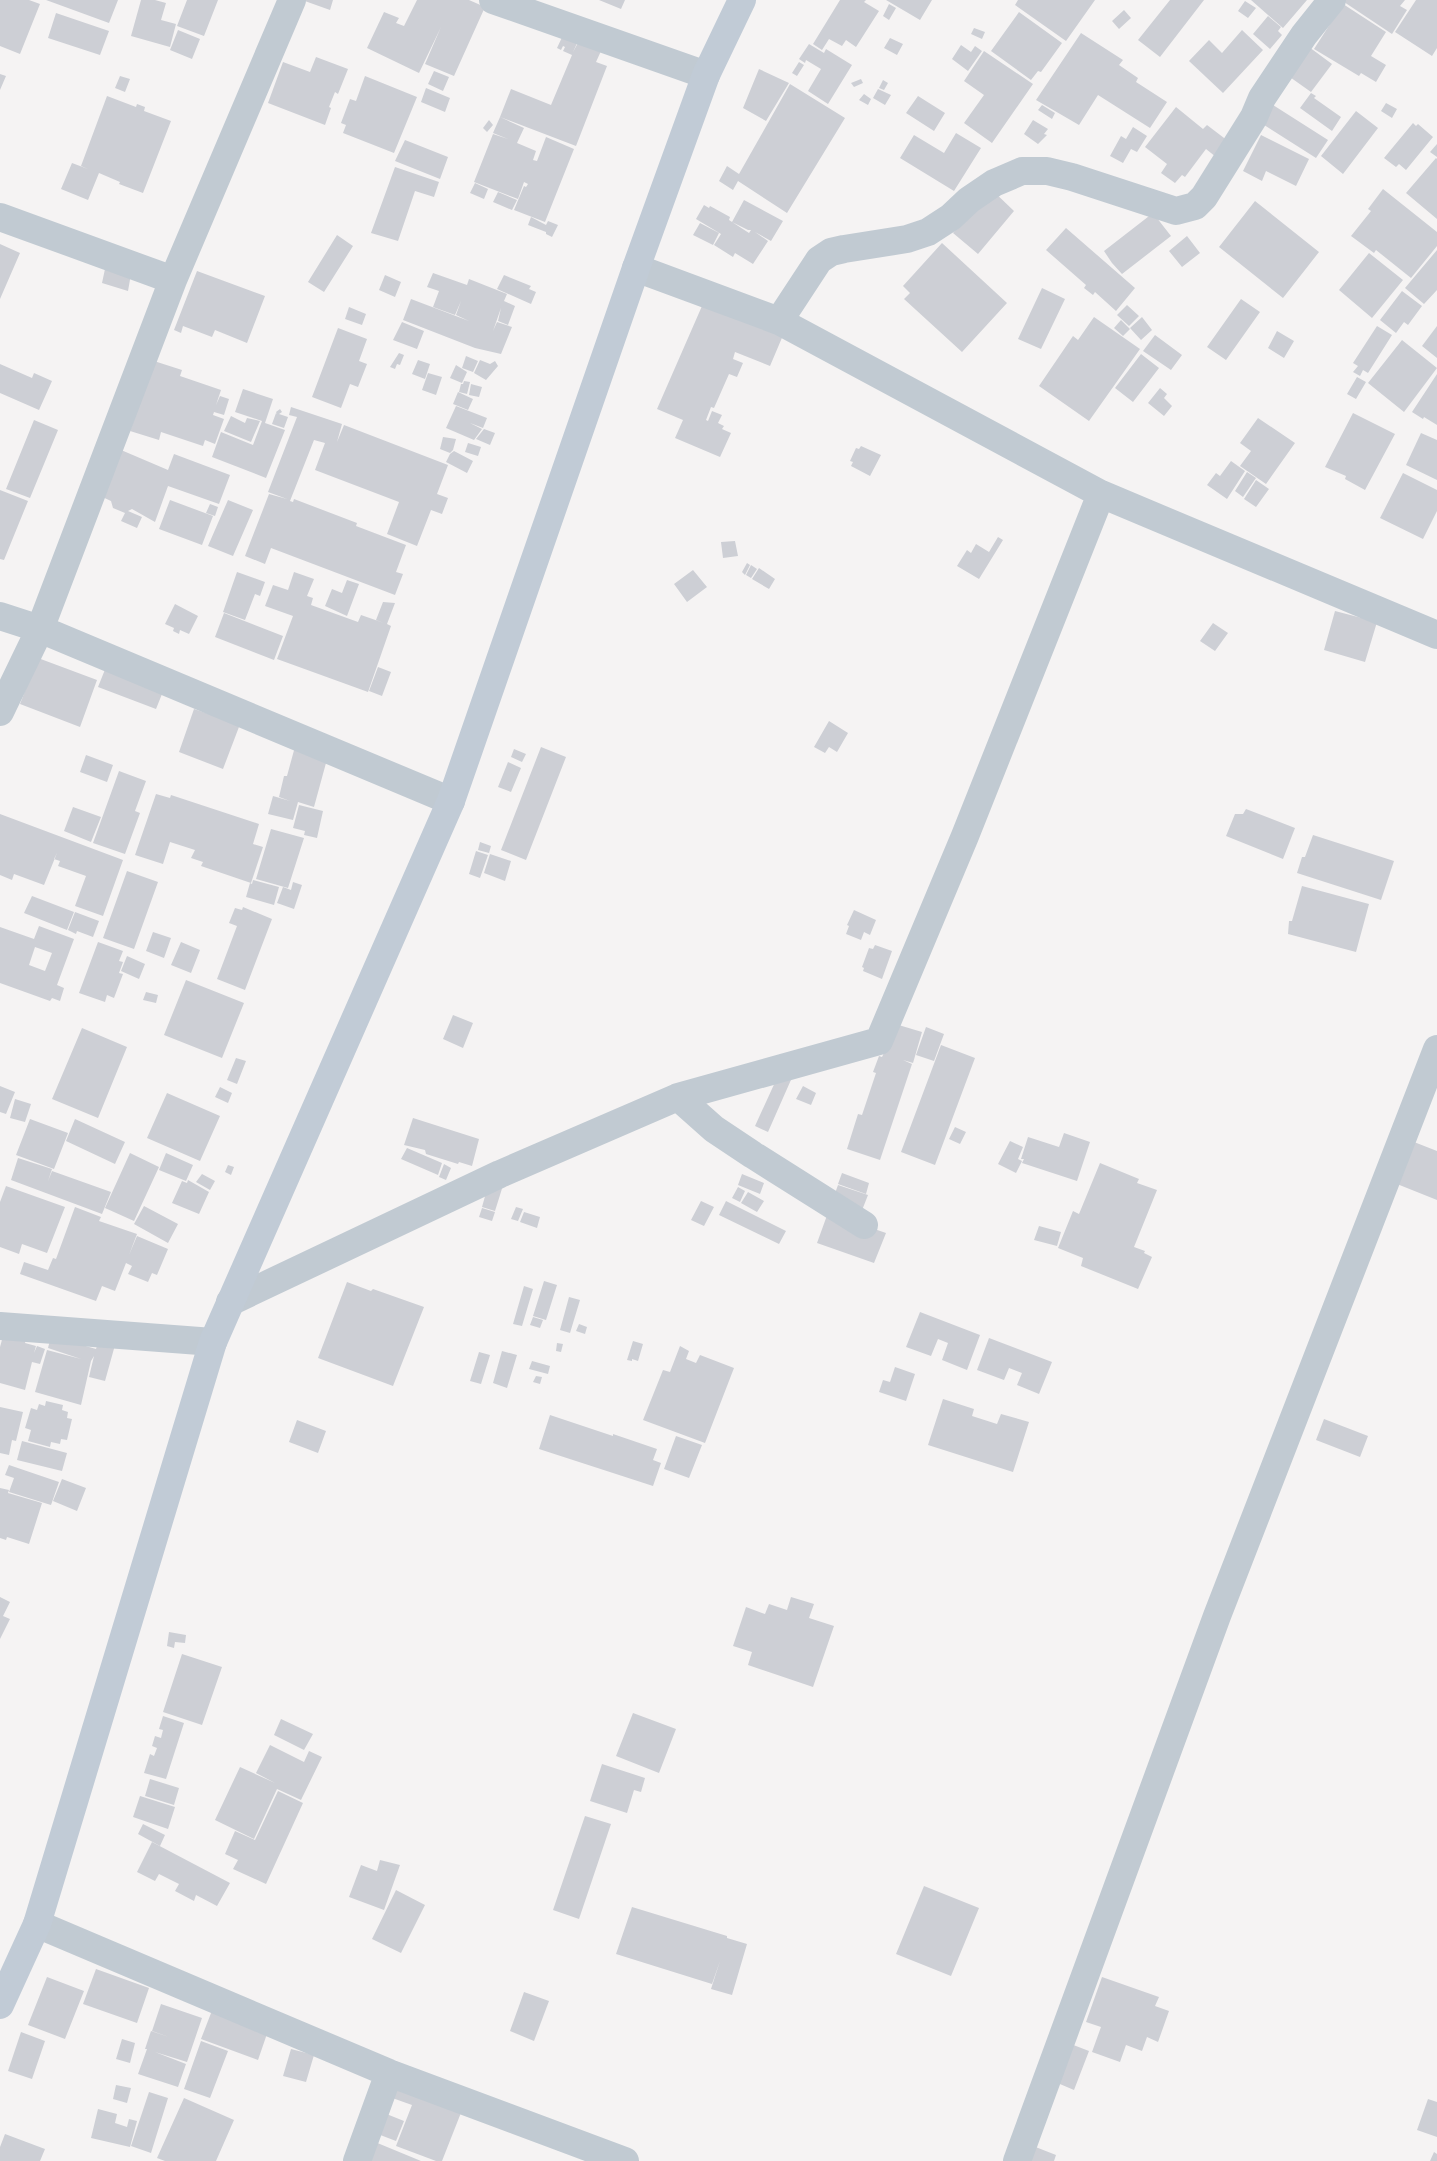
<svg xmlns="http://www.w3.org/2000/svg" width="1437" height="2161" viewBox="0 0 1437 2161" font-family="'Public Sans',sans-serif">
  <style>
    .building { fill: #cdcfd5; fill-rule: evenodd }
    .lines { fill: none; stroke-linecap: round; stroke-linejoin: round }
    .minor { stroke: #c1cad2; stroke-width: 28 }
    .secondary { stroke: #c1cbd6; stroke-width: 28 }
  </style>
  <rect width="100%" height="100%" fill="#f5f3f3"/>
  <!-- building -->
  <path class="building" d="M0,0h29l11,4 -20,50 -20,-8z
    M46,0h72l-9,23z
    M141,0h14l11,3 -5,17 15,4 -6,23 -39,-11z
    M187,0h31l-14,36 -27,-10z
    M302,0h31l-3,10z
    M417,0h52l16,7 -31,69 -29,-12 16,-37 -22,46 -52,-25 17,-36 15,6 -3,5 8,3z
    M599,0h26l-4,9z
    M840,0h26l-2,2 15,9 -23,36 -10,-7 -4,6 -13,-7 -7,11 -9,-6z
    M886,0h46l-12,20z
    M1018,0h77l-29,41 -51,-36z
    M1170,0h34l-44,57 -22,-17z
    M1251,0h56l-24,28z
    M1341,0h64l-5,6 7,4 -15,24z
    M1416,0h21v48l-5,8 -37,-24z
    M1245,1l11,7 -8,10 -10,-7z
    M889,4l7,4 -7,12 -6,-4z
    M1343,4l43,28 -15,24 15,9 -10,17 -15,-9 -2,3 -45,-27z
    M1124,10l7,8 -12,11 -7,-8z
    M1019,12l43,31 -21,29 -3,-1 -7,9 -40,-29z
    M56,13l53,18 -9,24 -52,-17z
    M1268,16l13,11 -3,4 4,4 -12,14 -17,-15z
    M974,28l11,4 -3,7 -11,-5z
    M178,30l22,9 -8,20 -22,-9z
    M1242,30l21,20 -40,43 -34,-32 20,-21 13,13z
    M564,33l15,6 -6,13 6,-11 22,10 -5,11 11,4 -31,80 -76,-29 11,-28 40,16 21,-50 -9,-4 2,-4 -2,-1 -2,4 -4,-2z
    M1081,33l42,27 -4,5 19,13 -2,4 31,20 -17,26 -52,-33 -19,30 -43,-25z
    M890,38l13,6 -6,11 -13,-7z
    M809,44l15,9 2,-4 26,16 -24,39 -20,-13 13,-22 -15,-9 -1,3 -6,-4z
    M961,45l10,7 4,-6 7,5 -14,20 -16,-12z
    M1309,47l23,17 -21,28 -24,-17z
    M984,51l49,33 -41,59 -28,-20 20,-28 -20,-14z
    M316,57l32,12 -10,25 -3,-2 -6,15 2,1 -6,17 -57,-22 15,-41 27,10z
    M799,62l5,3 -7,11 -5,-3z
    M759,69l30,14 -23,38 -23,-13z
    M434,71l15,6 -6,14 -15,-7z
    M0,74l6,2 -6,14z
    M120,76l10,3 -5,13 -10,-4z
    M365,76l52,21 -23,56 -51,-20 3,-8 -5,-2 9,-24 6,2z
    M861,79l2,4 -9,4 -3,-4z
    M883,80l5,3 -4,7 -5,-2z
    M790,84l55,34 -58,95 -49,-32 -5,9 -14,-9 8,-15 12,8z
    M426,88l24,10 -5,14 -24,-10z
    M878,89l13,6 -6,10 -12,-7z
    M1311,93l5,3 -2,2 27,19 -9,14 -32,-23z
    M864,94l7,5 -3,6 -9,-5z
    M107,96l29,11 1,-3 8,3 -1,4 27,10 -28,72 -24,-9 1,-2 -21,-9 -11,27 -27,-11 11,-26 16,6 -7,-3z
    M918,96l27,17 -11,18 -28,-18z
    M1386,103l11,6 -5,9 -11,-7z
    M1042,105l13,8 -3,6 -14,-9z
    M1273,105l55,35 -12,18 -55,-35z
    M1176,107l27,22 4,-4 21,16 -12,16 -10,-8 -21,28 -3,-2 -7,8 -14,-10 6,-9 -22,-17z
    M1356,111l22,17 -35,46 -22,-18z
    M500,117l24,11 -7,15 19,8 -3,9 4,1 9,-24 28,12 -29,73 -31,-12 10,-24 2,1 2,-3 -4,-2 -6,17 -44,-17 19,-48 15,5 -15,-6z
    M489,120l4,5 -6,7 -4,-4z
    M1033,120l15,9 -4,5 3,1 -9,9 -14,-10z
    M1413,123l3,3 2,-2 15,13 -27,33 -7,-6 -3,3 -12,-9z
    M1133,127l14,9 -10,16 -6,-3 -8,14 -13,-7 11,-20 5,3z
    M956,133l25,15 -27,43 -54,-33 14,-23 30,18z
    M1261,135l48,24 -13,27 -30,-15 -4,10 -19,-10z
    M405,140l43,17 -8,22 -45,-18z
    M1437,144v13l-7,-5z
    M1436,158l1,1v60l-31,-26z
    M395,167l44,15 -5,15 -19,-6 -17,50 -27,-8z
    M475,183l13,6 -4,10 -14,-6z
    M990,188l24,23 -36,43 -25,-21z
    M1383,189l54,43v14l-26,32 -35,-28 -2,3 -23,-17 20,-25 -3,-2z
    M498,192l19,8 -5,10 -19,-8z
    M744,200l39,21 -12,20 -16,-9 13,9 -15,23 -18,-11 -2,4 -19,-12 7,-11 -25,-15 8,-14 5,3 1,-2 20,11 -1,3 20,13 2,-3h-3l-16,-8z
    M1255,201l64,51 -36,46 -64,-51z
    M1153,213l18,23 -49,38 -10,-11 -8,-12z
    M531,217l15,8 2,-4 10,4 -6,12 -6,-3v-2l-18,-7z
    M700,223l19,10 -6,12 -20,-10z
    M1066,228l69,60 -19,23 -21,-19 -2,3 -9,-7 2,-3 -40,-35z
    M337,235l16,11 -29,46 -16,-10z
    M1187,236l13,17 -18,14 -13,-16z
    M942,243l65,60 -45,49 -58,-53 6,-6 -7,-7z
    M0,244l20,9 -20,46z
    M1437,250v40l-13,14 -19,-16z
    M1369,253l34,27 -31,38 -33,-28z
    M105,269l26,5 -3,17 -26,-8z
    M197,271l68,25 -18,47 -32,-13 -3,7 -29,-11 -2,7 -7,-3z
    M433,273l34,12 2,-6 38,15 -3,7 11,5 -7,19 -10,-4 3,-13 -8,23 4,-9 15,5 -11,27 -26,-6 -72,-28 8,-21 58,22 -13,-6 5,-14 -6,14 -22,-8 6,-16 -12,-4z
    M385,275l16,7 -6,15 -16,-7z
    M504,275l27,11 -2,3 7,3 -5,12 -34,-15z
    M1042,288l23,11 -24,50 -23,-10z
    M1402,291l20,15 -14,19 -4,-3 -8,11 -16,-13z
    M1241,299l19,13 -34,48 -19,-13z
    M1127,305l12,11 -10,10 -12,-11z
    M702,306l82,27 -14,33 -35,-14 -2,7 10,4 -6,14 -8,-3 -15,34 -3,-1 -5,13 2,1 4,-10 10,4 -4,8 6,3 -2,3 9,4 -11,24 -45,-19 8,-18 -26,-11z
    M349,307l17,7 -4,11 -17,-6z
    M1094,317l46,32 -51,72 -50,-35 34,-50 5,4z
    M1142,317l10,13 -11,10 -11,-12z
    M1121,320l9,9 -7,7 -9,-8z
    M402,322l22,9 -7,18 -24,-9z
    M1377,326l15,9 -24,38 -5,-3 -3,6 -7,-4 5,-6 -5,-3z
    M1437,326v32l-15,-12z
    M338,328l29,11 -8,22 8,3 -9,23 -8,-3 -9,24 -29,-11z
    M1277,331l17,10 -10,17 -16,-10z
    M1155,335l27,20 -11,15 -28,-19z
    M1402,340l35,28 -33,44 -36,-29z
    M399,353l5,2 -4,10 -3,-1 -2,5 -5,-2z
    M1141,354l18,14 -26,34 -18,-14z
    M466,356l12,5 -5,11 -11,-4z
    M418,360l12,4 -5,15 -13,-5z
    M480,360l10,4 5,-3 3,5 -12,14 -12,-7z
    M154,361l28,9 -2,6 41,14 -5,15 4,-9 9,3 -5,16 -10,-3 -1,3 11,4 -9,25 -10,-4 -2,6 -42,-14 -2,8 -29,-9z
    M0,364l32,14 2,-5 18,8 -13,29 -39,-17z
    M456,365l11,7 -5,11 -12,-5z
    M428,373l14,4 -6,18 -14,-5z
    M1437,374v51l-13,-8 -1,2 -11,-7z
    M1357,377l9,5 -10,17 -9,-5z
    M464,381l6,1 -3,12 -8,-2 2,-8h2z
    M471,384l11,3 -3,10 -10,-2z
    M1160,388l7,6 -3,4 8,8 -8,10 -16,-13z
    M243,389l30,10 -8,24 20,7 -19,48 -54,-21 9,-25 32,13 9,-24 -27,-9z
    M458,392l15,7 -5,11 -15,-6z
    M456,406l31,12 -4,10 -13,-5 12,6 -8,11 -28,-12z
    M291,407l51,17 -5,18 7,-17 104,40 -11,29 11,4 -6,16 -11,-4 -14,36 -30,-12 12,-32 -84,-32 10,-27 -11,-3 -24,61 3,1 1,-3 63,24 -1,3 50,19 -10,27 7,2 -8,21 -124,-47 -6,16 -20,-8 24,-62 18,5 -19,-7 29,-75 -8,-2z
    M280,409l2,3 -3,2 9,3 -4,11 -12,-4 4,-11 1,1 -1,-2z
    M1353,413l42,21 -30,56 -20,-11 1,-3 -21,-9z
    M231,416l14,7 2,-5 13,3 -9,21 -27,-11z
    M1258,418l37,25 -29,41 -26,-18 11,-15 -11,-8z
    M34,420l24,10 -28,68 -24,-9z
    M484,429l11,4 -5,12 -14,-6z
    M1421,433l16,7v40l-31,-15z
    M443,437l13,2 -3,11 -3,3 -10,-4z
    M468,443l13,4 -3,9 -13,-4z
    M861,446l20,9 -11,21 -19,-10 2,-4 -3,-1 6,-13 3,1z
    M114,447l54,23 6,-16 56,21 -11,29 -51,-18 -13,36 -23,-13 -4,2 14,6 -5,11 -16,-7 4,-8 -12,-5 -2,-7 -15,-7z
    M454,451l19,10 -6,12 -21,-11 4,-8z
    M1231,461l14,10 -18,28 -20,-14 9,-12 4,3z
    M1247,472l9,6 -13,19 -8,-6z
    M1403,473l34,17v21l-14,28 -43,-21z
    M1256,480l13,9 -13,18 -12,-8z
    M0,490l28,11 -24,59 -4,-1z
    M170,500l43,16 -11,29 -43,-16z
    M228,500l25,10 -20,46 -25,-10z
    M210,504l8,3 -3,9 -9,-3z
    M998,537l5,3 -24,39 -22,-13 10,-16 4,3 5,-9 13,8z
    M735,541l3,15 -15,2 -2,-16z
    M747,563l3,2 -5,10 -3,-3z
    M751,565l6,4 -6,9 -5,-3z
    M759,568l16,11 -6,10 -17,-10z
    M693,570l14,17 -20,15 -13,-18z
    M237,572l28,10 -5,14 -5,-2 -10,26 -22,-8z
    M294,572l20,7 -7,17 6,2 -2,7 47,17 3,-7 23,8 -8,-3 7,-18 12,1 -8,21 4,2 -23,66 -91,-33 16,-43 -28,-10 8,-21 15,5z
    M347,580l12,4 -12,32 -22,-10 7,-17 10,4z
    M175,604l23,12 -9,18 -9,-4 -1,4 -6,-3 1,-3 -9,-4z
    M1335,611l42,11 -12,40 -41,-12z
    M224,613l59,23 -9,24 -59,-23z
    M1213,623l15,10 -13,18 -15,-10z
    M38,658l59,22 -17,47 -60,-23z
    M106,667l58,22 -8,20 -58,-22z
    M378,667l13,5 -9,24 -13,-5z
    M194,709l18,6 30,4 -19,50 -44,-17z
    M829,721l19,12 -11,19 -8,-5 -4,6 -11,-6z
    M296,743l33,9 -15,55 -16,-5 -5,18 -25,-6 5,-18 17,5 -11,-4 5,-21h3z
    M541,747l25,10 -40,103 -25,-10z
    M514,749l12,5 -4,8 -11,-5z
    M86,755l27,10 -6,17 -27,-10z
    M508,762l13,6 -10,24 -13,-5z
    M119,771l27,10 -11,30 5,2 -15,41 -32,-11z
    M156,794l14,4 1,-3 88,29 -6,20 10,3 -12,36 -50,-17 2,-4 -12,-4 4,-8 -25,-8 -7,22 -28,-9z
    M299,805l24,6 -6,27 -13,-3 1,-4 -12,-3z
    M73,807l28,10 -10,25 -27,-11z
    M1246,809l49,19 -12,31 -57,-23 9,-22h8z
    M0,814l123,46 -20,56 -28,-10 11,-30 -28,-10 2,-5 -6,-2 3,-6 -13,32 -30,-11 -2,6 -12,-5z
    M271,829l33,9 -16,50 -32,-9z
    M1313,835l81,26 -13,39 -84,-27 5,-16h3z
    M480,842l11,4 -2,7 -11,-3z
    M476,851l12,4 -8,23 -11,-4z
    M490,854l21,7 -6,20 -21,-8z
    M127,871l31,11 -24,67 -31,-11z
    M253,880l26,7 -5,18 -28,-8 4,-14 2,1z
    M293,882l9,3 -8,24 -17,-6 6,-16 8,3z
    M1302,886l67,18 -13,48 -68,-18 1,-13h3z
    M32,896l42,16 -7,18 -43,-17z
    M243,907l29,12 -27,71 -28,-11 20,-53 -8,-3 6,-15 7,2z
    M854,910l22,10 -6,15 -6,-3 -3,8 -15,-6 3,-8 -2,-1z
    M75,912l24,9 -6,16 -16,-6 -1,3 -8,-4z
    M39,926l35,13 -17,46 7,3 -4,13 -8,-3 -2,3 -50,-18v-56l34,12zM35,947l17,6 -7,18 -16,-6z
    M153,932l18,6 -7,20 -18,-7z
    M98,942l25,9 -4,10 4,1 -4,11 4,1 -9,24 -7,-3 -2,7 -26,-9z
    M181,942l19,8 -9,23 -20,-8z
    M875,945l17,6 -10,28 -19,-8 1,-3 -2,-1 7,-19 4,1z
    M127,956l18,8 -6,15 -18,-8z
    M186,980l58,23 -22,55 -58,-23z
    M146,992l12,3 -2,8 -13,-3z
    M453,1015l20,8 -10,25 -20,-9z
    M892,1023l30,9 -9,31 -10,-3 9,4 -32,96 -33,-11 11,-35 4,1 14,-42 -3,-1 6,-16 3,1 1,-2z
    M926,1027l18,7 -10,27 -18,-6z
    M82,1028l45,19 -29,71 -46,-19z
    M941,1045l34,13 -40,107 -34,-13z
    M236,1058l10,3 -9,23 -10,-4z
    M782,1067l12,6 -26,59 -13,-6z
    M0,1086l15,6 -9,22 -6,-2z
    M803,1086l13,7 -5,12 -15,-6z
    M220,1087l12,6 -4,10 -13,-6z
    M167,1093l53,23 -20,45 -53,-23z
    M15,1099l16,5 -6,18 -15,-4z
    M413,1118l66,21 -7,27 -13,-4 -1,2 -32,-10 -1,-4 -21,-5z
    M30,1119l38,14 -14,36 -38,-14z
    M75,1119l50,23 -10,22 -49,-23z
    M955,1127l11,5 -6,12 -11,-5z
    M1064,1133l26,9 -13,39 -55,-18 2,-4h-3l7,-22 31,10z
    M1010,1141l13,6 -5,12 4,2 -6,12 -18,-9z
    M1414,1142l23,9v49l-40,-16z
    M407,1148l35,15 -4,12 -37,-16z
    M130,1153l29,14 -25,54 -29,-13z
    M166,1153l27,12 -7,16 -27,-11z
    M18,1158l34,11 -4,12 4,-10 59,21 -9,22 -91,-34z
    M1100,1163l39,16 -2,4 20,7 -23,57 11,4 -1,2 8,4 -14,32 -57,-23 2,-8 -25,-10 15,-37 6,3z
    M444,1164l7,4 -5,12 -7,-3z
    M228,1165l6,2 -3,8 -6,-3z
    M842,1173l27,10 -3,11 -28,-10z
    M202,1174l13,7 -5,9 -14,-8z
    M742,1174l22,9 -4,11 -22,-9z
    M491,1175l14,4 -10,32 -13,-4z
    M188,1180l21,12 -10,22 -27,-11 10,-22 5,2z
    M838,1185l30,10 -11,28 29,10 -12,30 -57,-20z
    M6,1186l59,21 -18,46 -25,-9 -3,10 -19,-7v-45z
    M738,1187l7,4 -5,11 -8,-4z
    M748,1192l16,9 -7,11 -16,-9z
    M701,1201l13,6 -10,19 -13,-6z
    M726,1201l60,30 -7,13 -60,-29z
    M144,1206l34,18 -10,19 -34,-19z
    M75,1207l26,10 -2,4 38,13 -8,21 8,-19 31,13 -11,26 -5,-2 -4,9 -20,-8 4,-8 -6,-3 -11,28 -13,-5 -6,15 -76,-27 4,-12 24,8 5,-12 3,1z
    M516,1207l7,2 -5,12 -7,-2z
    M482,1208l13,4 -3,9 -13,-4z
    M524,1212l16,5 -3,11 -17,-6z
    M1039,1226l22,6 -4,14 -23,-6z
    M544,1281l13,4 -11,35 -13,-4z
    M347,1282l24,9 2,-2 51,18 -31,79 -75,-28z
    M524,1286l9,3 -11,37 -9,-2z
    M569,1297l11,3 -10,33 -10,-3z
    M920,1312l60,23 -13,35 -25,-10 6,-17 -10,-4 -7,17 -25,-9z
    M533,1317l10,3 -3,8 -10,-3z
    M579,1324l8,3 -2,7 -9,-3z
    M28,1331l-3,12 11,3 -2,7 3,-7 8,3 -5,15 -8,-2 -7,28 -25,-7v-36l3,-11z
    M51,1336l45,13 3,-9 16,5 -10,36 -16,-4 5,-21 -3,5 -10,44 -46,-13 12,-42 34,9 -33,-11z
    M989,1338l63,24 -13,32 -22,-9 5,-12 -13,-5 -5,12 -27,-10z
    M633,1341l10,3 -5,17 -6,-2v2l-5,-1z
    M557,1343l6,1 -2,8 -5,-1z
    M680,1346l9,5 -3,8 10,4 4,-8 34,13 -29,75 -62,-23 20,-50 7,2z
    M502,1351l15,4 -10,33 -14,-5z
    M479,1352l11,3 -9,29 -11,-3z
    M532,1361l18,5 -2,8 -19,-5z
    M895,1367l20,7 -9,27 -27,-9 4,-12 7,2z
    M536,1376l6,1 -2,7 -7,-2z
    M943,1399l31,10 -2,7 25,8 4,-10 28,8 -16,50 -85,-27z
    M46,1401l17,4 -1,5 6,2 -1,6 5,1 -5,21 -6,-1 -1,5 -9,-2 -1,5 -22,-6 3,-11 -6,-2 6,-20 6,2 2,-6 6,2z
    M0,1407l23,5 -7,29 -4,-1 -3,15 -9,-2z
    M550,1415l63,21v-2l44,15 -4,11 8,3 -8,23 -114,-37z
    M1324,1419l44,17 -8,21 -44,-17z
    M297,1420l29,11 -8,22 -29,-11z
    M676,1436l26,9 -13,33 -25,-9z
    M22,1441l45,12 -5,18 -45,-11z
    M9,1465l50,17 -8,23 -42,-13 5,-14 -9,-3z
    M62,1479l24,9 -9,23 -24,-10z
    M0,1488l9,2 -1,3 34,10 -13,41 -22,-7 -1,3 -6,-2z
    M0,1597l10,5 -7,14 7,3 -10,20z
    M791,1597l23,7 -5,14 25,8 -21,61 -65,-22 4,-13 -19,-6 13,-39 19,7 4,-10 18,6z
    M169,1632l17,3 -1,8 -10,-1 -1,6 -7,-2z
    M182,1654l40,13 -20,58 -39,-13z
    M633,1713l43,16 -17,44 -43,-17z
    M163,1716l21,7 -18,56 -22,-6 6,-19 4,2 3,-8 -5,-2 3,-10 6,2 2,-8 -4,-1z
    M281,1719l32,15 -9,16 -30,-15z
    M270,1745l34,17 5,-11 13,6 -21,43 -24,-11 -23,50 -39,-19 25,-53 35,16 -19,-10z
    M602,1764l43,14 -4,14 -7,-2 -7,23 -37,-12z
    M150,1779l29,9 -5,17 -29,-9z
    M278,1791l25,12 -37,81 -33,-15 5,-9 -13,-6 10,-23 20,9z
    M140,1796l35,11 -7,22 -35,-12z
    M585,1816l26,8 -32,95 -26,-9z
    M143,1824l22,11 -5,11 -22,-12z
    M152,1842l78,41 -13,23 -21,-11 -2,6 -19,-10 4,-7 -20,-10 -4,7 -18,-9z
    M380,1860l20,5 -16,45 -35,-13 12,-32 16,6z
    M924,1886l55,22 -28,68 -55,-22z
    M396,1890l29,15 -24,48 -29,-14z
    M632,1907l95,29v2l20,6 -15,51 -21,-6 9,-28 -8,23 -96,-30z
    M96,1969l53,19 -12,35 -54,-19z
    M47,1977l37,14 -19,48 -37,-14z
    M1102,1977l57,20 -4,9 14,5 -11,31 -11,-5 -5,14 -16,-6 -6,17 -28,-10 9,-25 -15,-5z
    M524,1992l25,9 -15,40 -24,-10z
    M161,2004l41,14 -15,44 -32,-10 31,12 -8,23 -40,-13 9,-25h-2l6,-18 18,6 -17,-6z
    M213,2008l56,20 -11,32 -57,-21z
    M21,2032l24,9 -13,38 -24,-8z
    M122,2039l13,4 -5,20 -14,-4z
    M201,2041l27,10 -18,47 -26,-9z
    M1063,2041l26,10 -15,39 -26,-11z
    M291,2049l23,6 -8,27 -23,-6z
    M391,2067l75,33 -24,61h-6l-40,-15 16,-41 -31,-11z
    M116,2085l15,3 -4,15 -14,-4z
    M149,2092l19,6 -17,55 -20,-7z
    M184,2098l50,22 -18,41h-51l-8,-3z
    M1428,2099l9,3v35l-20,-7z
    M98,2109l19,5 -2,9 12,4 2,-8 8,2 -7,26 -39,-9z
    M384,2113l20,8 -8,20 -21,-8z
    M5,2134l40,15 -5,12h-40v-14z
    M375,2142l46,19h-67z
    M1033,2146l23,9 -2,6h-27z
    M1434,2152l3,2v7h-7z"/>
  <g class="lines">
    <!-- minor -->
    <path class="minor" d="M493,0l213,75
      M0,217l173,63
      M636,268l143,53 322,173 336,141
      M779,321l40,-61 12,-8 13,-3 63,-10 21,-7 23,-15 18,-17 25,-17 28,-12h25l25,6 104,34 19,-5 9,-9 50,-80 8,-19 42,-63 28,-35
      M0,616l40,13 411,172
      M0,712l40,-83 133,-349 119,-280
      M678,1097l36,32 39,26 111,70
      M230,1302l270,-128 178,-77 201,-56 86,-205 136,-342
      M0,1326l213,16
      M37,1924l352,149 236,88
      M357,2161l32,-88
      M1017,2161l200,-545 220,-567"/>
    <!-- secondary -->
    <path class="secondary" d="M0,2005l37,-81 176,-582 238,-541 185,-533 70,-193 36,-75"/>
  </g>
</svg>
